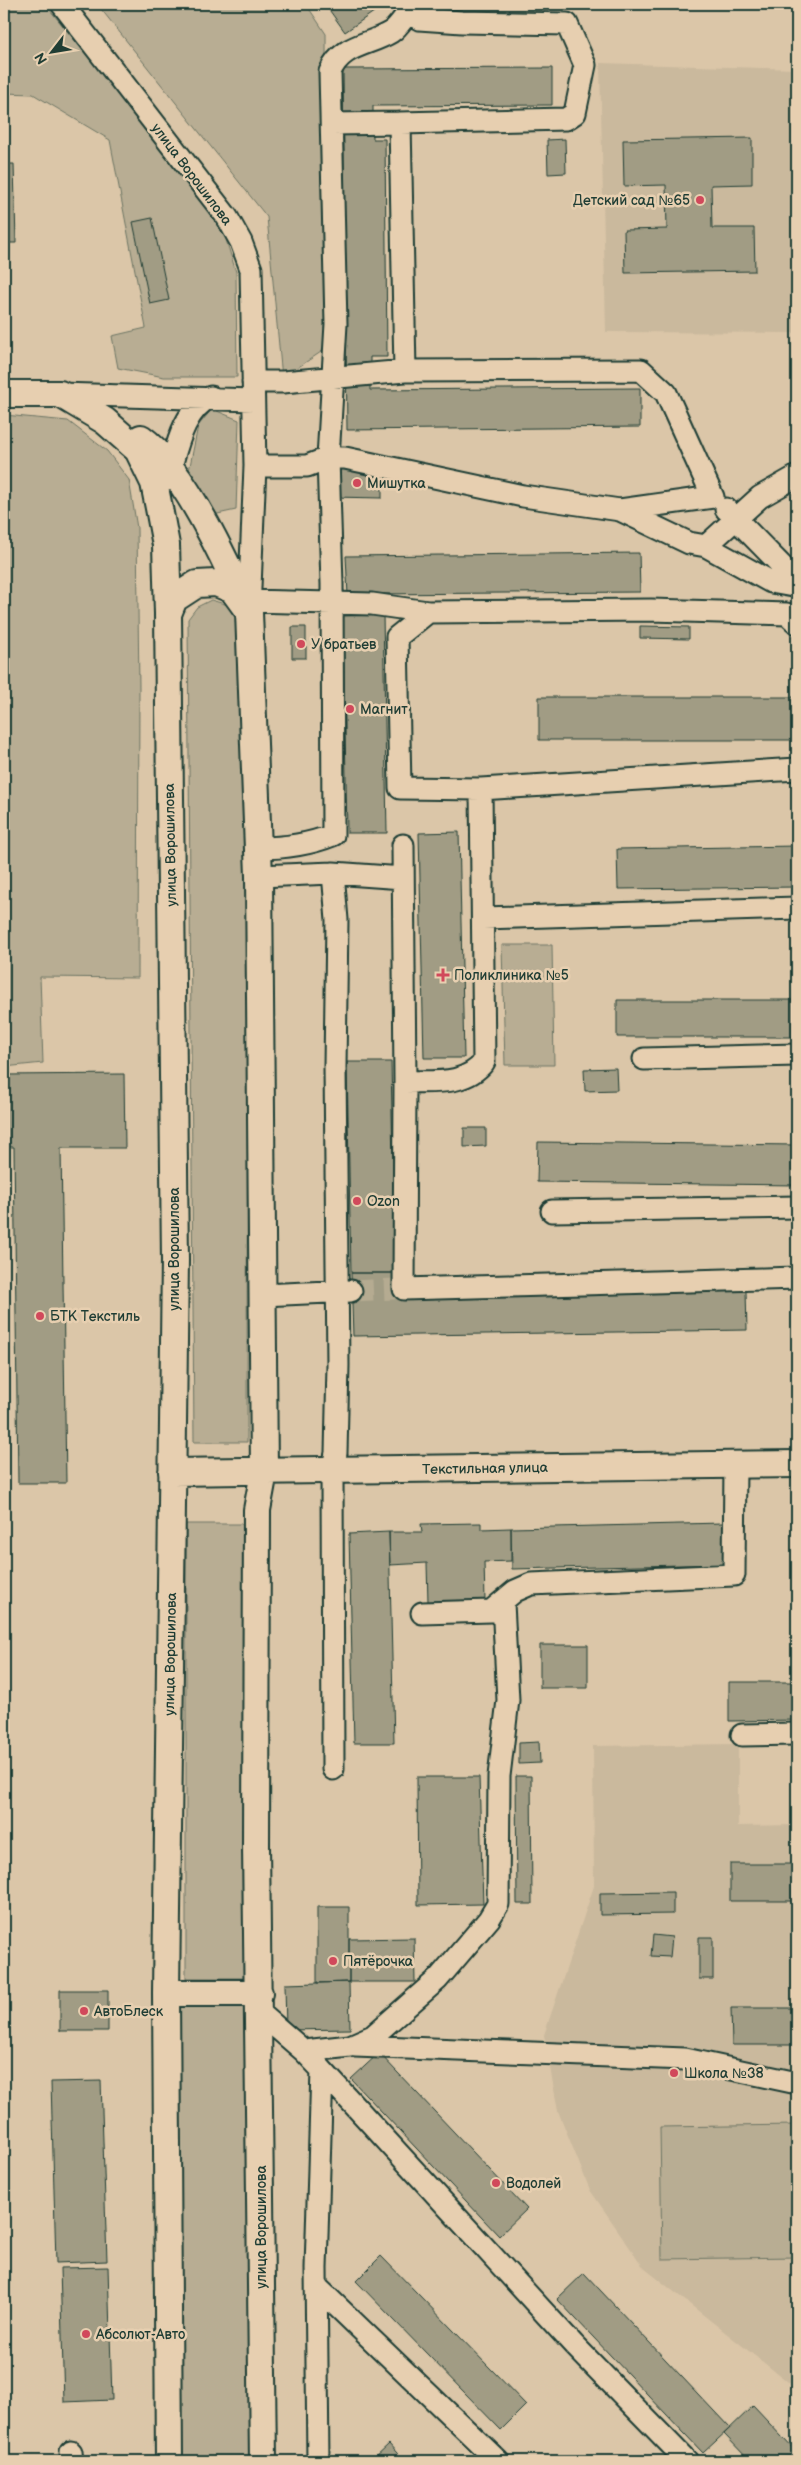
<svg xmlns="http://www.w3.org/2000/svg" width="801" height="2465" viewBox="0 0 801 2465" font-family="'Balsamiq Sans',sans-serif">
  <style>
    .built { fill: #cab99d }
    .green { fill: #b8ad93; stroke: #6c7564 }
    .building { fill: #a19c84; stroke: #1f3d34 }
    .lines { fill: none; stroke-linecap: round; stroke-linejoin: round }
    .minor-tunnel { stroke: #b5ab91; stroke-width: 21; stroke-dasharray: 21 11; stroke-linecap: butt }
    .minor-casing { stroke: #1f3d34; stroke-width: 25 }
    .major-casing { stroke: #1f3d34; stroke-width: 30 }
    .minor { stroke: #e7cfb0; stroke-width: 21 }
    .major { stroke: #e7cfb0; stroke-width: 26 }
    .poi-dot { fill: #d1495b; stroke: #e7cfb0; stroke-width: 2 }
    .labels { text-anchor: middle; stroke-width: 5; stroke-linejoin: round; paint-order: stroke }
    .street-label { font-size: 14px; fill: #1f3d34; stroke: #e7cfb0 }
    .poi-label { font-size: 14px; fill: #1f3d34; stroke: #e7cfb0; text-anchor: start }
  </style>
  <rect width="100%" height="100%" fill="#dbc6a8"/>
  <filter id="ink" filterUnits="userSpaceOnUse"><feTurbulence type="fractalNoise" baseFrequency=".02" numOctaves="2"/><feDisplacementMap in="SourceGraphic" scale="10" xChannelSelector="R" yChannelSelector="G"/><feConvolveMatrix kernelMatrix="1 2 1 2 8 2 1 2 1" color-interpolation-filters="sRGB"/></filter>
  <g filter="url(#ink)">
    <!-- built -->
    <path class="built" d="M600,63l197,6v264l-191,-1z
      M738,1744v82l59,-1v564l-153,-121 -54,-78 -32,-79 -14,-76 50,-149 -1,-140z"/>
    <!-- green -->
    <path class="green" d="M4,4h41l174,213 17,55 1,105h-73l-46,-9 -6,-32 34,-8 -36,-188 -77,-46 -29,-1z
      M97,4h209l20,30 1,314 -45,30 -15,-161z
      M212,409l27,11 -3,90 -23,5 -24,-44 9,-45z
      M4,415l64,6 39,30 22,29 8,48 2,160 -1,290 -98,-1 3,86 -39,4z
      M211,600l24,7 13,32 -1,803h-53l-6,-823 9,-12z
      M502,945h50l2,120h-49z
      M186,1524h59v454h-59z
      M166,1993h93l4,468h-94z
      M797,2125v132l-135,2 -2,-132z"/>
    <!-- building -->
    <path class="building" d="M325,4h54l2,3 -36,25z
      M552,68v37l-179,1v33h12l2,218h-17v33l270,-2v39l-293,3 -4,-361z
      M752,138v46l-41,1 1,43h42l1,43 -130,2 -1,-43 43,-1 -1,-44 -42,1 -1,-46z
      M565,139l1,34 -18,1 -1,-34z
      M4,164h10l2,79h-12z
      M152,218l17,82 -19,4 -17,-82z
      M332,467l50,2v29l-51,-1z
      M797,495v52h-5v-51z
      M639,553l1,39 -268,2 1,21h-24l-3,-59z
      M383,615l4,218h-40l-4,-217z
      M640,626l49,1v12l-49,-1z
      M292,627h14v31h-14z
      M539,697h258v43h-258z
      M459,832l5,226h-40l-5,-225z
      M797,846v41l-179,2 -1,-40z
      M617,1000h180v37h-180z
      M347,1062h44l4,211h-44z
      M616,1068l1,22 -32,1 -1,-22z
      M124,1074l1,74h-64l5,335h-48l-4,-336h-10v-72z
      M464,1128h22v18l-22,1z
      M538,1142l259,3v40l-260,-3z
      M351,1273h44v24l351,-6 1,39 -394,6z
      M481,1523v6l30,-1v33l-27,1 1,39 -57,1 -1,-39 -37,2 -1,-33h33l-1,-8z
      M723,1523l1,41 -212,5 -1,-41z
      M389,1532l5,211h-40l-5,-209z
      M540,1645h48v43h-48z
      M729,1682h68v38l-68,1z
      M539,1742l1,21 -21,1v-21z
      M516,1776h15l1,128h-15z
      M417,1777h62l4,127 -65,1z
      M730,1864h67v37h-67z
      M673,1892v22l-73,1v-22z
      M317,1907h32v75l-32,1z
      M653,1935l19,2 -2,20 -19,-1z
      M699,1937h14v42h-14z
      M414,1938l1,44h-66v-43z
      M349,1982l1,47 -64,1 -1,-46z
      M60,1990h48v41h-48z
      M731,2008h66v37h-65z
      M379,2053l148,156 -28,27 -148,-157z
      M101,2081l6,180 -51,2 -5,-181z
      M381,2256l145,149 -25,25 -145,-149z
      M108,2267l4,133 -48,2 -4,-134z
      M584,2273l146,155 -27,25 -146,-154z
      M753,2406l44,47v8h-47l-26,-27z
      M389,2444l15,17h-34l4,-3z"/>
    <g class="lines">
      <!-- minor-tunnel -->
      <path class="minor-tunnel" d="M352,1291l43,-2"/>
      <defs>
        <path id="minor" d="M62,4l165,213 14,25 10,27 4,197 -6,146
          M332,124l68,-1
          M253,382h30l122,-11
          M60,394l193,6
          M255,466h52l21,-8h17l178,38 97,14 93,-13 -47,-104 -25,-23 -236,1 -5,-248 166,-4 9,-6 10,-48 -18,-41 -105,-2 -43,-3 -7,-15
          M167,480c9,-28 15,-70 44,-83
          M726,509l56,57 11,20
          M620,510l69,33 17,3 54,-49 37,-21
          M706,546l65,36 22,4
          M249,601l123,3 56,8
          M481,789l316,-20
          M403,845l2,237 -1,207 393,-11
          M258,848c27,0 50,-3 75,-13l-1,-251 -4,-126 8,-134 -6,-252c12,-28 38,-26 61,-40 8,-5 14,-17 21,-24l-1,-4
          M259,876l74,-3 70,5
          M483,918l314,-10
          M644,1059l153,-4
          M405,1082c29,-1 60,4 79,-20l-3,-273 -81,-1 -3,-151 31,-25 223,-2 136,4 10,9
          M552,1211l245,-4
          M262,1295l89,-4
          M422,1613l69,-2 24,-20 16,-7 203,-9 1,-110
          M742,1735l55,-1
          M333,1769l-1,-297 4,-19 2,-88 -3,-298 2,-147 -4,-47
          M260,2013l44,38 18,19 -6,198 2,193
          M355,2046l330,13 112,24
          M304,2051l46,-5 23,-10 65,-57 51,-60 9,-15 1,-128 9,-76 -5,-97
          M322,2070l252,275 113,116
          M317,2287l181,174
          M71,2452l1,9"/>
        <path id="major" d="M4,394h56l45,27 33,29 16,33 5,25 7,37 2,69
          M141,438c40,28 82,117 102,162
          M172,1472l625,-8
          M166,1993h93
          M169,2461l-3,-468 9,-733 -7,-646 6,-15 23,-15 19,-1 17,7 16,22 10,264 5,596 -7,38 -1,335 7,616"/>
      </defs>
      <!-- minor casing -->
      <use href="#minor" class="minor-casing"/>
      <!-- major casing -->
      <use href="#major" class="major-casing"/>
      <!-- minor -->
      <use href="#minor" class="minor"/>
      <!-- major -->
      <use href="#major" class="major"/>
    </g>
  </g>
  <!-- markers -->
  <g class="poi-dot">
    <circle cx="700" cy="200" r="5"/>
    <circle cx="357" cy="483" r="5"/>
    <circle cx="301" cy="644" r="5"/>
    <circle cx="350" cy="709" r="5"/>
    <path d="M440.5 967.5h5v5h5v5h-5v5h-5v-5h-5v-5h5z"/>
    <circle cx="357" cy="1201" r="5"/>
    <circle cx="40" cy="1316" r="5"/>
    <circle cx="333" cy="1961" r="5"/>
    <circle cx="84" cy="2011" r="5"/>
    <circle cx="674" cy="2073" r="5"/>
    <circle cx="496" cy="2183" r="5"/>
    <circle cx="86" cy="2334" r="5"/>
  </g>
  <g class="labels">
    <!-- street labels -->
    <g class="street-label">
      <text transform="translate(192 174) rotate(53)" y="5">улица Ворошилова</text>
      <text transform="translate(170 845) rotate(-91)" y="5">улица Ворошилова</text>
      <text transform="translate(174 1249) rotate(-90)" y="5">улица Ворошилова</text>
      <text transform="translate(485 1468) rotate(-1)" y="5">Текстильная улица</text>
      <text transform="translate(170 1654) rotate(-89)" y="5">улица Ворошилова</text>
      <text transform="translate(261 2227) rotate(-90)" y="5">улица Ворошилова</text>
    </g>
    <!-- poi labels -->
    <g class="poi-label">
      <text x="690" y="205" text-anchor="end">Детский сад №65</text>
      <text x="367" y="488">Мишутка</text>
      <text x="311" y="649">У братьев</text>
      <text x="360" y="714">Магнит</text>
      <text x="454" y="980">Поликлиника №5</text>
      <text x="367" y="1206">Ozon</text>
      <text x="50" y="1321">БТК Текстиль</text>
      <text x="343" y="1966">Пятёрочка</text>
      <text x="94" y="2016">АвтоБлеск</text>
      <text x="684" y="2078">Школа №38</text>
      <text x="506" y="2188">Водолей</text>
      <text x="96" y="2339">Абсолют-Авто</text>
    </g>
  </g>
  <!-- margin -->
  <rect width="801" height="2465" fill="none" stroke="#e7cfb0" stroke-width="20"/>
  <rect x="10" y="10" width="781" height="2445" fill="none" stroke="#1f3d34" stroke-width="2" filter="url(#ink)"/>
  <!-- north arrow -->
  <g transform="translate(52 52) rotate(239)" stroke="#e7cfb0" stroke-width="4" paint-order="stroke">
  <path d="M0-4L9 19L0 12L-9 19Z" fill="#1f3d34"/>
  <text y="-8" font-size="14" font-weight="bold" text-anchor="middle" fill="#1f3d34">N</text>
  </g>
</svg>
